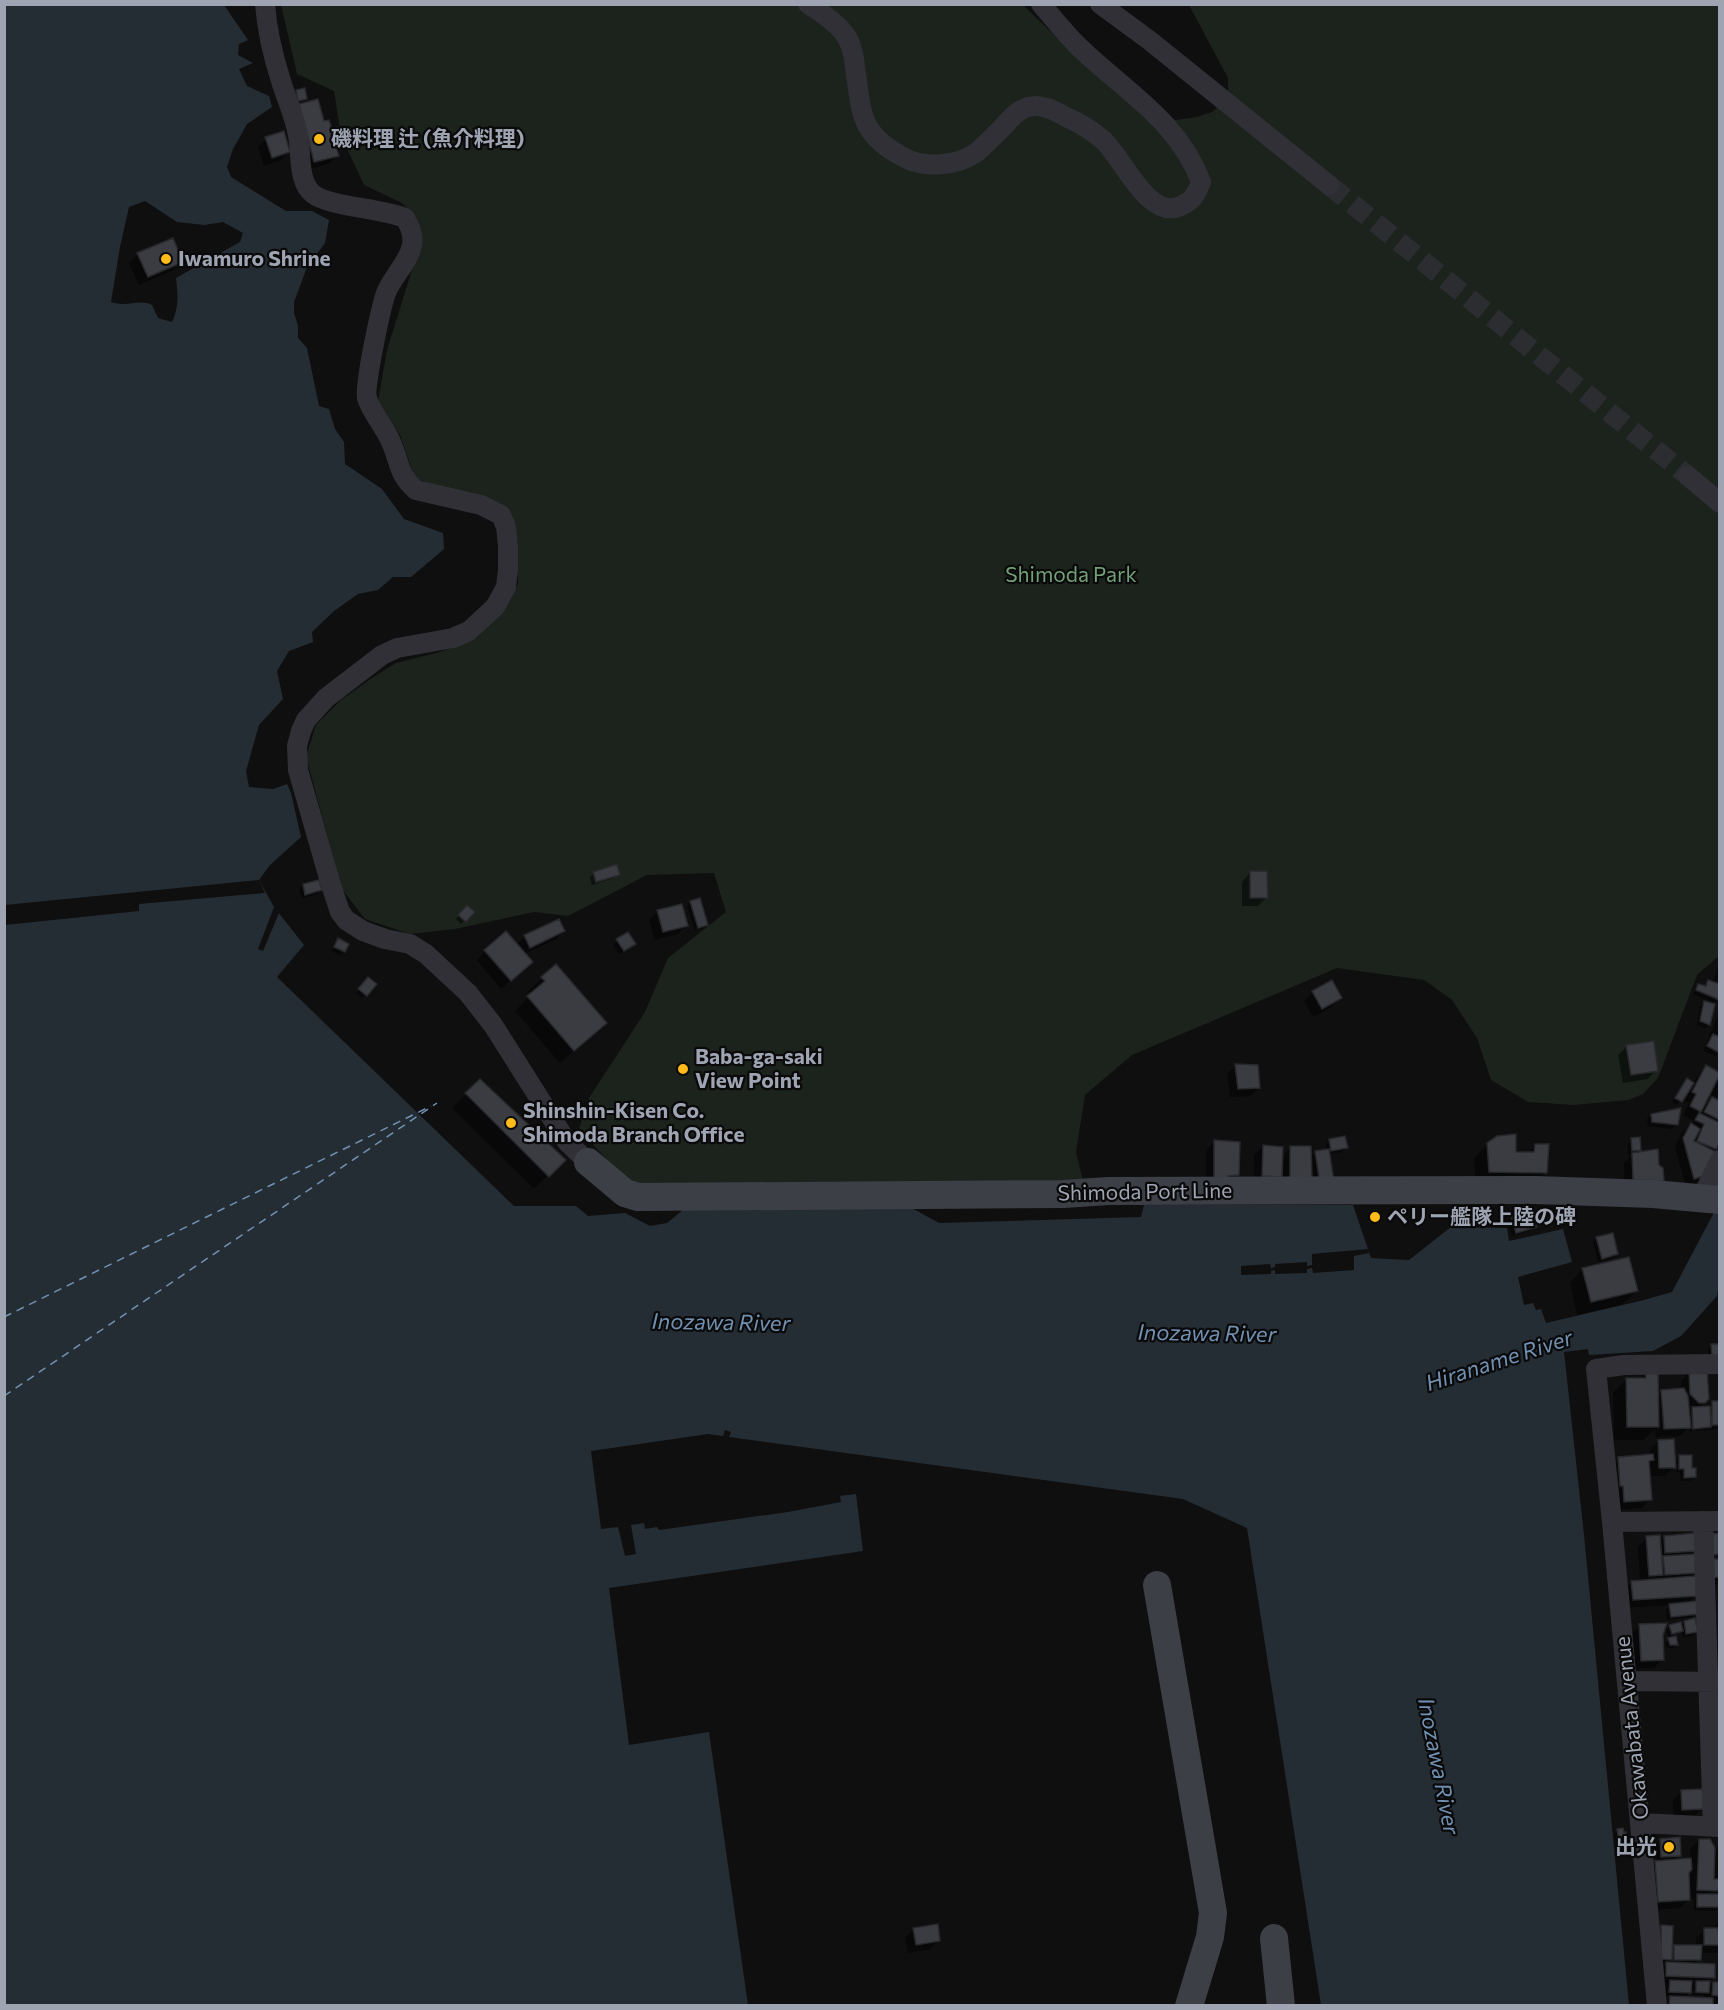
<svg xmlns="http://www.w3.org/2000/svg" width="1724" height="2010" viewBox="0 0 1724 2010" font-family="Commissioner,'Noto Sans JP',sans-serif">
  <style>
    .green { fill: #1b231c }
    .water { fill: #252d34; fill-rule: evenodd }
    .pier { fill: #0f0f10 }
    .shadow { fill: #0007; fill-rule: evenodd }
    .lines { fill: none; stroke-linecap: round; stroke-linejoin: round }
    .ferry { stroke: #7291b2; stroke-width: 1.5; stroke-dasharray: 8 6; stroke-linecap: butt }
    .building { fill: #3b3c41; stroke: #29292d; stroke-width: 1.5 }
    .street-tunnel { stroke: #2c2d31; stroke-width: 20; stroke-dasharray: 20 10; stroke-linecap: butt }
    .street { stroke: #303036; stroke-width: 20 }
    .secondary { stroke: #3d3f46; stroke-width: 28 }
    .poi-dot { fill: #ffbb18; stroke: #0a0a0b; stroke-width: 2 }
    .labels { text-anchor: middle; stroke-width: 4.5; stroke-linejoin: round; paint-order: stroke }
    .poi-label { font-size: 21px; font-weight: bold; fill: #9fa4b3; stroke: #0a0a0b; text-anchor: start }
    .park-label { font-size: 21px; fill: #73a078; stroke: #0a0a0b }
    .street-label { font-size: 21px; fill: #9fa4b3; stroke: #0a0a0b }
    .water-label { font-size: 22px; font-style: italic; fill: #7291b2; stroke: #0a0a0b }
  </style>
  <rect width="100%" height="100%" fill="#0f0f10"/>
  <!-- green -->
  <path class="green" d="M281,5h742l73,70 60,42 20,3 21,-3 15,-5 11,-10 5,-12v-12l-39,-73h530v951l-22,19 -39,103 -15,16 -15,6 -54,5 -46,-3 -37,-22 -14,-42 -25,-38 -28,-20 -87,-12 -205,87 -47,40 -9,57 8,33 -451,4 -54,-60 10,-31 56,-86 23,-54 58,-46 -12,-39 -67,2 -79,41 -34,-4 -79,17 -45,5 -45,-15 -23,-30 -36,-132 10,-32 25,-25 31,-22 24,-15 44,-11 37,-14 26,-28 15,-26v-44l-14,-28 -89,-34 -15,-43 -22,-34 9,-51 34,-109 -5,-24 -14,-14 -38,-18 -23,-49 -7,-45 -37,-17z"/>
  <!-- water -->
  <path class="water" d="M5,5h219l24,35 -9,4 -1,11 15,8 -14,6 8,17 22,10 3,11 -25,17 -14,25 -6,18 4,10 55,34h26l17,9 -4,23 -18,24 -13,35v11l4,13v12l9,10 12,58 10,3 6,20 9,13 1,22 37,25 22,30 39,14 1,16 -33,28h-18l-15,13 -20,4 -24,17 -22,21 1,10 -24,9 -12,20 6,28 -24,26 -13,46 3,16 24,2 14,-5 4,9 10,44 -31,28 -11,15 15,27 30,38 -27,32 237,229h62l12,10 37,-3 25,13 17,-3 16,-13 227,-3 29,16 202,-6 3,-12h209l18,53 38,2 42,-33 56,1 2,13 54,-12 9,33 -54,15 6,28 9,-2 3,7 5,-1 5,14 98,-23 28,-8 47,-89v81l-2,12 -36,40 -28,15 -64,4 -1,-6 -24,3 20,183 45,470h-308l-74,-477 -64,-29 -454,-62 2,-5 -6,-2 -2,6 -15,-2 -117,17 10,78 17,-2 7,29 11,-2 -5,-29 13,-2 1,6 12,-2 2,3 129,-18 53,-10 -1,-6 16,-2 7,57 -254,37 20,157 80,-13 39,273 -743,1zM145,201l32,21 27,3 19,-3 20,11 -3,9 -64,36c2,17 3,29 -4,44l-14,-4 -6,-13c-14,-7 -23,3 -41,-3l9,-55 9,-40z"/>
  <!-- pier -->
  <path class="pier" d="M259,880l6,13 -126,11v7l-134,14v-20z
    M274,907l5,6 -16,38 -5,-2z
    M1368,1249l1,4 -15,3v14l-41,3 -1,-5 -5,1v4l-32,1v-4l-4,1v3l-30,1v-9l29,-2 1,4 4,-1v-3l32,-2v4l5,-1v-11z"/>
  <!-- shadow -->
  <path class="shadow" d="M300,105l39,33 -5,5 3,13 -9,8 -23,6z
    M266,139l23,13 -9,8 -16,6 -6,-19z
    M138,254l43,8 -9,9 -33,14 -10,-22z
    M594,873l24,1 -4,4 -22,7 -2,-8z
    M1250,873l17,24 -9,9h-16v-24z
    M303,886l18,4 -4,4 -15,4 -3,-8z
    M691,903l16,21 -4,4 -8,3 -8,-25z
    M467,907l6,5 -12,12 -5,-5z
    M658,912l28,13 -8,9 -23,6 -6,-20z
    M559,921l5,10 -9,9 -31,14 -2,16 -21,19 -24,-29 8,-9 31,-6 9,-8z
    M628,934l2,13 -11,7 -6,-10z
    M338,940l9,4 -7,11 -9,-4z
    M1720,962v21l-6,-2 -1,2 5,16 -3,4 -22,-9 6,-9 5,2 5,-6 3,2z
    M556,966l35,70 -31,27 -45,-52 16,-16 -3,-4z
    M364,983l10,1 -12,14 -6,-5z
    M1313,992l27,6 -9,9 -18,10 -9,-16z
    M1704,1003l5,21 -4,4 -8,-3 3,-18z
    M1720,1009v43l-5,4 -11,-5z
    M1627,1046l29,24 -8,9 -25,4 -5,-28z
    M1236,1066l22,22 -8,8 -20,1 -3,-23z
    M1706,1067l7,18 7,-6v19l-12,-4 -7,17 11,-12 8,3v36l-17,37 -9,10 -8,2 -11,-40 7,-14 12,-12 -11,-6 6,-12 -5,-2 4,-7 -2,-2 -9,13 -5,-3 11,-18 4,-4 6,4 5,-8z
    M480,1081l83,79 -29,29 -82,-81z
    M1651,1115l25,10 -4,4 -24,-3 -1,-7z
    M1330,1140l16,8 -4,4 -14,2 -5,35 -41,-3v-10l-10,9 -18,-1v-29l9,-8 18,10 10,-9 19,10 5,-5 12,-2 -1,-7z
    M1632,1140l8,10 -5,4 23,11 -34,23v-25l9,-9 -5,1v-11z
    M1214,1142l23,32 -9,9 -22,9v-42z
    M1488,1144l27,9h13l7,-7 11,26 -14,14 -56,-1 -2,-27z
    M1512,1217l23,10 -4,3 -19,6 -4,-15z
    M1597,1238l20,16 -4,4 -15,4 -5,-20z
    M1583,1269l53,22 -13,13 -46,11 -7,-32z
    M1720,1345l-11,14 -1,-9 4,-4z
    M1690,1372l14,30 -6,6 10,-2 4,-3h8v26l-25,2 -1,-20h-3l1,21h-2l-1,-5 -9,9 -24,1 -1,-8 -11,11h-30l-1,-47 13,-13 14,-1 6,-5 11,22 5,-4 19,-2v-9z
    M1658,1441l16,21 6,-5 11,12 3,8 -4,4h-9l-1,-9h-4v-7l-11,11h-16l1,23 -8,9 -26,2 -6,-43 9,-9 31,-2v-6z
    M1664,1537l31,13 -6,6 7,16 -6,6 5,17 -8,9 10,9 -4,4 -26,3 -1,-10 5,-5 -47,3 -1,-17 9,-9h8l-2,-35 9,-9 12,4z
    M1720,1560v24l-19,2z
    M1684,1622l12,10 -3,4 -11,1 -1,-7 -7,5 3,10 -4,3h-7l-1,-5 8,-7 -5,1 -2,-7 4,-4h10z
    M1640,1625l21,10 1,24 -8,9 -22,1 -1,-35z
    M1720,1642v37h-11l6,-33z
    M1682,1791l20,17 -9,9 -19,1 -1,-18z
    M1618,1831l8,9 -4,3 -6,1 -2,-10z
    M1660,1840l19,16 -5,5 16,-1v-11l9,-9 15,10 6,-5v47l-4,4 3,11 -4,4 -21,-1v-11h-5l-9,9 -31,2 -2,-39 10,-9v-18z
    M1720,1921v32h-20v6l-6,6 19,13 -5,4v7l6,-6 6,1v22h-57l9,-10h-6v-11l-8,-1v-11l9,-10h-9v-32l4,-4 9,24 4,-5h21v-8l9,-8 10,-1v-3zM1688,1990l17,1v3l-13,-1v2l13,1v4l-21,-1 5,-6z
    M914,1929l25,11 -9,9 -22,4 -3,-15z"/>
  <g class="lines">
    <!-- ferry -->
    <path class="ferry" d="M4,1317l427,-211
      M4,1396l433,-293"/>
  </g>
  <!-- building -->
  <path class="building" d="M305,88l2,11 -9,2 -2,-11z
    M318,99l6,22 5,-1 3,9 5,-2 3,11 -6,2 5,16 -25,6 -15,-58z
    M284,131l6,21 -18,6 -7,-21z
    M173,238l10,24 -35,15 -11,-24z
    M617,864l3,11 -24,7 -3,-10z
    M1250,871h17l1,27h-18z
    M319,880l3,10 -17,5 -2,-11z
    M700,898l8,27 -10,3 -8,-27z
    M682,904l6,22 -25,6 -6,-22z
    M467,905l8,7 -9,10 -8,-7z
    M559,919l6,12 -35,17 -6,-13z
    M506,931l27,31 -22,19 -27,-31z
    M628,932l8,12 -12,7 -8,-12z
    M338,938l11,6 -4,8 -11,-5z
    M556,964l51,59 -33,28 -47,-55 18,-15 -4,-4z
    M368,977l9,7 -10,12 -9,-7z
    M1332,980l10,18 -20,11 -10,-18z
    M1708,980l12,4v16l-24,-10 2,-6 8,2z
    M1704,1001l11,3 -5,21 -10,-4z
    M1713,1034l7,3v16l-13,-7z
    M1654,1041l4,30 -27,4 -5,-30z
    M1235,1064l23,1 2,23 -22,1z
    M1706,1065l14,8v1l-19,38 -11,-6 6,-12 -4,-2z
    M1687,1078l7,5 -12,19 -7,-4z
    M480,1079l86,81 -17,17 -84,-84z
    M1712,1097l8,4v19l-16,-8z
    M1681,1108l-3,17 -26,-3 -1,-8z
    M1699,1113l21,10v19l-4,7 -19,-8 7,-17 -9,-4z
    M1691,1123l9,6 -6,12 22,11 -12,24 -10,3 -11,-41z
    M1516,1134v18h18l1,-8h14l-2,29 -58,-1 -2,-29 10,-7z
    M1345,1136l3,12 -17,3 -2,-12z
    M1640,1137l1,13 -9,1 -1,-13z
    M1214,1140l26,2 -1,33 -11,1 -1,8h-13z
    M1263,1145l20,2 -1,30 -20,-1z
    M1290,1146h21l1,32h-22z
    M1329,1149l5,32 -14,3 -5,-33z
    M1658,1149l1,16 4,3 1,13 -31,-1 -1,-27z
    M1532,1210l5,17 -21,6 -5,-17z
    M1613,1233l5,21 -16,5 -6,-22z
    M1629,1257l9,34 -47,11 -9,-34z
    M1711,1344h9v11l-8,1z
    M1707,1370l2,29 -4,4h-6l-9,-9 -1,-23z
    M1645,1372h13l1,55h-32l-1,-49h20z
    M1684,1388l4,8 3,32 -27,1 -3,-39z
    M1712,1401h8v24h-8z
    M1710,1406l1,21 -18,2 -1,-22z
    M1674,1439l2,29h-17l-1,-28z
    M1653,1454l1,6 -5,1 3,39 -28,2 -1,-16h-3l-2,-29z
    M1679,1455h13v13h4v9l-12,1v-9h-5z
    M1695,1533l2,18 -32,2 -1,-17z
    M1720,1533v21l-9,1 -1,-21z
    M1660,1535l3,40 -14,1 -3,-40z
    M1696,1554l1,19 -32,2 -2,-19z
    M1713,1559h7v18l-11,1z
    M1696,1576l1,20 -64,4 -2,-19z
    M1697,1601l2,13 -28,3 -2,-13z
    M1695,1618l3,14 -12,2 -2,-13z
    M1681,1622l2,9 -11,3 -3,-9z
    M1667,1623l-4,12 1,25 -23,1 -2,-37z
    M1676,1636l2,9h-8l-2,-7z
    M1703,1789v20l-21,1 -1,-20z
    M1623,1828l1,4h2l1,8 -8,1 -2,-12z
    M1680,1837l1,19 -20,1 -1,-18z
    M1699,1839h11l5,9 -1,31h6v12l-23,-1z
    M1691,1858l1,11 -3,4 1,27 -32,2 -3,-41z
    M1697,1894h23v13h-23z
    M938,1924l2,17 -24,4 -3,-17z
    M1661,1925l12,1 -1,34 -11,-1z
    M1704,1928h14l2,17h-16z
    M1674,1945h28l-1,15h-27z
    M1666,1962l49,2v14l-49,-2z
    M1670,1980l22,1 -1,12 -22,-1z
    M1696,1981h14l-1,12 -13,-1z
    M1713,1982h7v14l-8,-1z
    M1670,1996l43,2v8h-44z"/>
  <g class="lines">
    <!-- street-tunnel -->
    <path class="street-tunnel" d="M1329,185l359,291"/>
    <!-- street -->
    <path class="street" d="M265,4c2,27 8,52 16,77 6,20 16,40 18,61 2,16 0,41 14,52 17,13 68,14 92,24 5,8 9,17 7,27 -3,17 -20,32 -26,48 -5,14 -22,93 -19,105 3,12 19,31 24,44 9,20 7,33 25,48l65,15 20,10 5,12 2,19v24l-2,17 -11,20 -26,24 -16,7 -56,10 -15,7 -56,43 -20,22 -5,11 -4,15 1,24 33,115 9,27 6,8 17,11 22,8 25,5 16,10 42,39 25,32 74,117 21,20
      M808,4c13,8 26,17 36,29 7,9 10,23 11,34 7,45 3,66 48,90 21,12 55,9 74,-5 8,-7 16,-15 23,-22 9,-9 15,-19 28,-23 13,-4 27,4 38,10 14,6 27,14 38,24 19,18 44,77 74,66 14,-5 18,-12 23,-25 -23,-62 -78,-92 -123,-136 -13,-13 -25,-28 -37,-42
      M1100,4l49,36 180,145
      M1688,476l32,27
      M1702,1197l18,-37
      M1703,1521l10,306
      M1612,1522l108,-1
      M1627,1681l93,1
      M1641,1823l79,4
      M1657,2006l-45,-484 -16,-153 28,-4 96,-1"/>
    <!-- secondary -->
    <path class="secondary" d="M588,1162l37,31 13,4 426,-3 44,-3 427,-1 118,4 67,6
      M1157,1585l56,328 -3,24 -21,69
      M1274,1938l7,68"/>
  </g>
  <!-- markers -->
  <g class="poi-dot">
    <circle cx="319" cy="139" r="6"/>
    <circle cx="166" cy="259" r="6"/>
    <circle cx="683" cy="1069" r="6"/>
    <circle cx="511" cy="1123" r="6"/>
    <circle cx="1375" cy="1217" r="6"/>
    <circle cx="1669" cy="1847" r="6"/>
  </g>
  <g class="labels">
    <!-- poi labels -->
    <g class="poi-label">
      <text x="331" y="146">磯料理 辻 (魚介料理)</text>
      <text x="178" y="266">Iwamuro Shrine</text>
      <text x="695" y="1064">Baba-ga-saki<tspan x="695" dy="24">View Point</tspan></text>
      <text x="523" y="1118">Shinshin-Kisen Co.<tspan x="523" dy="24">Shimoda Branch Office</tspan></text>
      <text x="1387" y="1224">ペリー艦隊上陸の碑</text>
      <text x="1657" y="1854" text-anchor="end">出光</text>
    </g>
    <!-- park labels -->
    <g class="park-label">
      <text x="1071" y="582">Shimoda Park</text>
    </g>
    <!-- street labels -->
    <g class="street-label">
      <text transform="translate(1145 1192) rotate(-1)" y="7">Shimoda Port Line</text>
      <text transform="translate(1632 1728) rotate(-96)" y="7">Okawabata Avenue</text>
    </g>
    <!-- water labels -->
    <g class="water-label">
      <text transform="translate(721 1322) rotate(1)" y="8">Inozawa River</text>
      <text transform="translate(1207 1333) rotate(1)" y="8">Inozawa River</text>
      <text transform="translate(1499 1360) rotate(-18)" y="8">Hiraname River</text>
      <text transform="translate(1439 1766) rotate(79)" y="8">Inozawa River</text>
    </g>
  </g>
  <!-- border -->
  <rect width="1724" height="2010" fill="none" stroke="#9fa4b3" stroke-width="12"/>
</svg>
